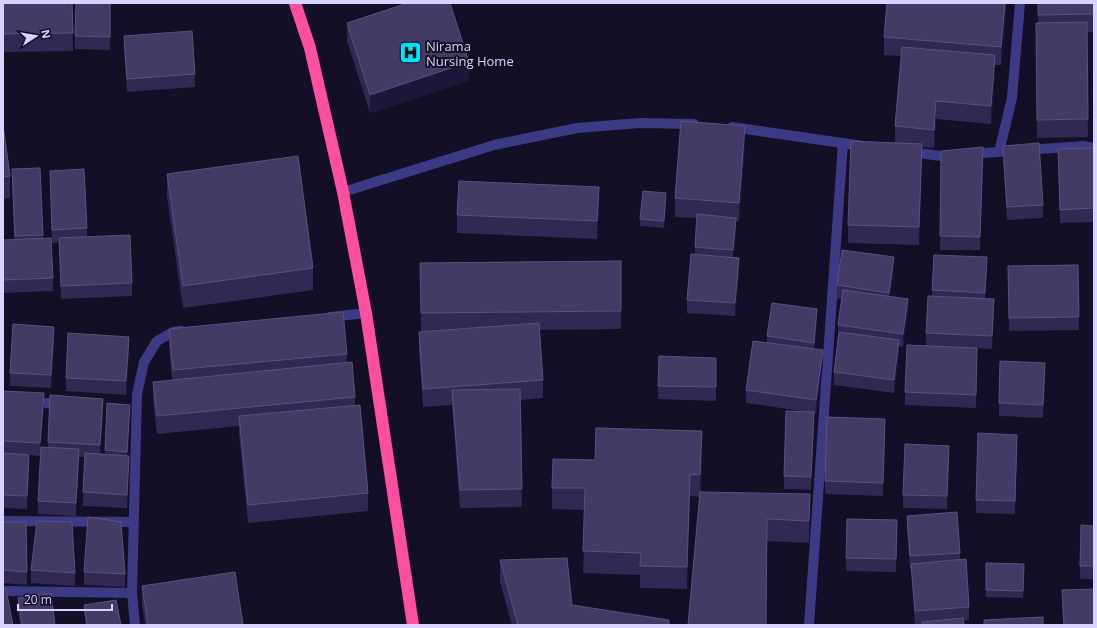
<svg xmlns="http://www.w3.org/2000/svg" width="1097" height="628" viewBox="0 0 1097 628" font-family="'Open Sans',sans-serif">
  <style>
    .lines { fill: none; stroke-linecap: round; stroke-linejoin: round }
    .minor { stroke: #3d3a85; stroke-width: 10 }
    .highway { stroke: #ff4fa3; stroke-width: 12 }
    .wall { fill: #312854 }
    .shaded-wall { fill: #1d163a }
    .building { fill: #433a66; stroke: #5a527e }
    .labels { text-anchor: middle; stroke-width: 4; stroke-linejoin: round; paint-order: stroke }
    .poi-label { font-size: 13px; fill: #d9d4ff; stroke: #130f26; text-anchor: start }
  </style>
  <rect width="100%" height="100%" fill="#130f26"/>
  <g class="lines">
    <!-- minor -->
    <path class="minor" d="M732,127l131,19
      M910,152l31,4 13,-1
      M999,152l13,-54 8,-95
      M970,154l113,-8 11,2
      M343,192l151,-47 83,-17 63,-5 54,1
      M330,317l36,-4
      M3,401l59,3
      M3,521l131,1
      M3,591l129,2
      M135,625l-3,-32 5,-199 7,-32 13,-21 16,-9 8,-1
      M809,625l34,-482"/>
    <!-- highway -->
    <path class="highway" d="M295,3l15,45 33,144 23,121 47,312"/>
  </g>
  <!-- wall -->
  <path class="wall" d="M3,3h69l1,48 -70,1z
    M111,3l-1,47 -35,-1v-13z
    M1006,3v13l-5,49h-6v8l-4,51 -55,-5 -2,29 -12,-1 -3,98 -71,-2v-18l47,-82v-17l6,-70 -17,-1v-18z
    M1038,3h56v29h-7l1,105 -51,1 -1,-115h2z
    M347,23l122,57 -99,33 -23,-72z
    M124,36l71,38v13l-68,5 -3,-43z
    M3,125l7,51v22l-7,1z
    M745,144l-6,78 -3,-1v10l-3,27 6,13 -4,45 -48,-3v-13l8,-46 2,-36 -22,-1v-19z
    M1003,146l40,59v13l-36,2 -4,-61z
    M1094,148v74l-34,1 -2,-74z
    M941,151l42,9 -3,90h-40z
    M40,168l3,71 10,39v13l-50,2v-53h11l-2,-71z
    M50,171l37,57v9l45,46v13l-71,3 -2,-57 -7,1z
    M167,174l146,94v22l-130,18 -16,-112z
    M666,200l-2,28 -24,-2v-7z
    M599,205l-2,34 -140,-6v-18z
    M621,261v68l-82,1 4,50v18l-22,2 1,107 -62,1 -8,-103 -29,2 -4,-57v-18l7,-1 -5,1 -1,-69z
    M1078,265l1,65 -70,1 -1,-65z
    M894,270l-4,27 18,15 -5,35 -4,-1v7l-5,40 -60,-8v-13l4,-34v-13l3,-26 -4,-1v-13z
    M987,270l-2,28 9,14 -2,37 -15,-1 -1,60 -71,-3v-13l21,-46v-13l6,-37v-6z
    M817,322l-3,27 9,15 -7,49h-2l-3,77 -27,-1v-13l24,-64 -62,-9v-13l21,-47v-7z
    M169,329l178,25v8l8,35v8l13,88v18l-120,12 -9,-89v-8l-82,8 -4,-34v-18l19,-2 -3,-33z
    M54,340l-3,48 -41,-2v-13z
    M129,350l-3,45 -60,-4v-13z
    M716,358v43l-58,-2v-13z
    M1045,376l-2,42 -44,-2v-13z
    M3,391l41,15 -4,50 -11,-1v13l-2,41 -24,-1z
    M130,411l-3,45 2,13 -2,39 -44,-2v-14l2,-35h-6l-3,59 -38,-2v-13l10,-54v-5l55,-30 -3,42h5v-4z
    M885,432l-2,64 -58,-2v-13z
    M1017,448l-2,66 -39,-1v-13z
    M702,453l-1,39 109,24 -1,27 -42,-2 -67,-44 -10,-1 -3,93 -47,-1v-13l-57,-2 2,-63 -33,-1v-21l43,-28z
    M949,459l-2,50 -44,-1v-13z
    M907,516l53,37v7l9,47v13l-54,4 -4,-55 -1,1 -3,-41z
    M897,520l-1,52 -50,-1v-13z
    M3,522h23l1,63 -24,-2z
    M1094,526v53h-14v-13z
    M500,560l72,45 97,20h-157l-12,-43z
    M986,563l38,1 -1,34 -37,-1z
    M31,570l44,3v13l-44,-3z
    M84,572l41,2v13l-41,-2z
    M142,586l101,39h-98l-3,-20z
    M1062,590l32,35h-31z
    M18,598l37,27h-35l-2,-14z
    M84,605l37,20h-35l-2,-13z"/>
  <!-- shaded-wall -->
  <path class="shaded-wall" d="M1005,3l1,13 -5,49v-18z
    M995,55v18l-4,51v-18z
    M469,62v18l-99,33v-18z
    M936,101v18l-2,29v-18z
    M745,126v18l-6,78v-19z
    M922,144v18l-3,83v-18z
    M983,147v13l-3,90v-13z
    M599,187v18l-2,34v-18z
    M666,193v7l-2,28v-7z
    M736,218v13l-3,32v-13z
    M894,257v13l-5,36v-13z
    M987,257v13l-2,36v-13z
    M739,258v13l-4,45v-13z
    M908,299v13l-5,35v-13z
    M994,299v13l-2,37v-13z
    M817,309v13l-3,34v-13z
    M54,327v13l-3,48v-13z
    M129,337v13l-3,45v-14z
    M899,340v13l-5,40v-13z
    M977,348v13l-1,47v-13z
    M823,350v14l-7,49v-13z
    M1045,363v13l-2,42v-13z
    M44,393v13l-4,50v-13z
    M103,399v13l-3,46v-13z
    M814,412v13l-3,65v-13z
    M885,419v13l-2,64v-13z
    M702,431v22l-2,44v-22z
    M1017,435v13l-2,66v-13z
    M949,446v13l-2,50v-13z
    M79,449v13l-3,54v-13z
    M29,455v13l-2,41v-13z
    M129,456v13l-2,39v-13z
    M690,474v22l-3,93v-22z
    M810,494v22l-1,27v-22z"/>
  <!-- building -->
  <path class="building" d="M3,3h69l1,30 -70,1z
    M76,3h34v34l-35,-1z
    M408,3h42l19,59 -99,33 -23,-72z
    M887,3h118l-4,44 -117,-10z
    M1038,3h56v11l-56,1z
    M1087,22l1,97 -51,1 -1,-97z
    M192,31l3,43 -68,5 -3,-43z
    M902,47l93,8 -4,51 -55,-5 -2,29 -39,-4z
    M681,121l64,5 -6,77 -64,-5z
    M3,125l7,51 -7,1z
    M851,141l71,3 -3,83 -71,-2z
    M1039,143l4,62 -36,2 -4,-61z
    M983,147l-3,90 -40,-1 1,-85z
    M1094,148v60l-34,2 -2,-61z
    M298,156l15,112 -130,18 -16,-112z
    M40,168l3,67 -28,1 -3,-67z
    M84,169l3,59 -35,2 -2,-59z
    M459,181l140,6 -2,34 -140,-6z
    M643,191l23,2 -2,28 -24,-2z
    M697,214l39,4 -3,32 -38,-3z
    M130,235l2,48 -71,3 -2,-48z
    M51,238l2,40 -50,2v-40z
    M842,250l52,7 -5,36 -52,-8z
    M691,254l48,4 -4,45 -48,-3z
    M934,255l53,2 -2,36 -53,-3z
    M621,261v50l-200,2 -1,-50z
    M1078,265l1,52 -70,1 -1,-52z
    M843,290l65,9 -5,35 -65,-9z
    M928,296l66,3 -2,37 -66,-3z
    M772,303l45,6 -3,34 -47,-7z
    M343,312l4,42 -174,16 -4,-41z
    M539,323l4,57 -120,9 -4,-57z
    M13,324l41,3 -3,48 -41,-2z
    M839,332l60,8 -5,40 -60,-8z
    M68,333l61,4 -3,44 -60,-3z
    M753,341l70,9 -7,50 -70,-10z
    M907,345l70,3 -1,47 -71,-3z
    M659,356l57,2v29l-58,-1z
    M1000,361l45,2 -2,42 -44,-2z
    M352,362l3,35 -198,19 -4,-34z
    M520,389l2,100 -62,1 -8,-100z
    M3,391l41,2 -4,50 -37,-2z
    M50,395l53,4 -3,46 -52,-3z
    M107,403l23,2 -3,47 -22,-2z
    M360,405l8,88 -120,12 -9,-89z
    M786,411l28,1 -3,65 -27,-1z
    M827,417l58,2 -2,64 -58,-2z
    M596,428l106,3 -2,44 -10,-1 -3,93 -47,-1 1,-13 -58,-2 2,-63h-33l1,-29 42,1z
    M978,433l39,2 -2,66 -39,-1z
    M905,444l44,2 -2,50 -44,-1z
    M41,447l38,2 -3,54 -38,-2z
    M3,453l26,2 -2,41 -24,-1z
    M85,453l44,3 -2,39 -44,-3z
    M700,492l110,2 -1,27 -42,-2 -1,106h-78z
    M957,512l3,41 -50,3 -3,-40z
    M88,517l33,5 4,52 -41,-2z
    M847,519l50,1 -1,39 -50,-1z
    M37,521l35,1 3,51 -44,-3z
    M3,522h23l1,50 -24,-2z
    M1081,525l13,1v40h-14z
    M567,558l5,47 97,15v5h-151l-18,-65z
    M966,559l3,48 -54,4 -4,-47z
    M986,563l38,1 -1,27 -37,-1z
    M235,572l8,53h-95l-6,-39z
    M3,589h3l7,36h-10z
    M1094,589v36h-30l-2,-35z
    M51,593l4,32h-33l-4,-27z
    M116,600l5,25h-34l-3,-20z
    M1043,617v8h-59v-5z
    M963,618l1,7h-42v-3z"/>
  <!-- icons -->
  <defs>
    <symbol id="hospital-square" viewBox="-11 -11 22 22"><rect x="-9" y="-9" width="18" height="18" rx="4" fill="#00e5ff" stroke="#130f26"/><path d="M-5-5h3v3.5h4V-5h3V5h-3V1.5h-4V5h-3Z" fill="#111"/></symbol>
  </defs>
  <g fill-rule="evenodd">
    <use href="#hospital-square" x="398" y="40" width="25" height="25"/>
  </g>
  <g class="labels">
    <!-- poi labels -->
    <g class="poi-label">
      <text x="426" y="51">Nirama<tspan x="426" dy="15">Nursing Home</tspan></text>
    </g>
  </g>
  <!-- border -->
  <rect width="1097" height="628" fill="none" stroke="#d9d4ff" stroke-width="8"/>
  <!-- north arrow -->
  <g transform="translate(36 36) rotate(78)" stroke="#130f26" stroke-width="3" paint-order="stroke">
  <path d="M0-3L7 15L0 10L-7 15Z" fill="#d9d4ff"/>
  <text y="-6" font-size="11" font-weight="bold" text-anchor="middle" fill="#d9d4ff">N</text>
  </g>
  <!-- scale -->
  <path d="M18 604v6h94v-6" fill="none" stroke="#d9d4ff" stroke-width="2"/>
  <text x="24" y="604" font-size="12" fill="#d9d4ff" stroke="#130f26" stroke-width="3" paint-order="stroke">20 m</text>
</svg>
